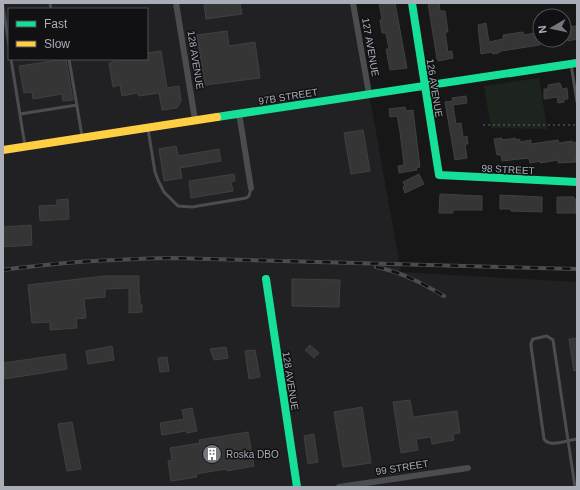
<svg xmlns="http://www.w3.org/2000/svg" width="580" height="490" viewBox="0 0 580 490" font-family="Helvetica,sans-serif">
  <style>
    .built { fill: #212123; fill-rule: evenodd }
    .green { fill: #1d241e }
    .building { fill: #353536; stroke: #3f4043 }
    .lines { fill: none; stroke-linecap: round; stroke-linejoin: round }
    .path { stroke: #4d4e52; stroke-width: 1.5; stroke-dasharray: 2 3; stroke-linecap: butt }
    .lane { stroke: #4b4c50; stroke-width: 3 }
    .street { stroke: #4b4c50; stroke-width: 6 }
    .fast { stroke: #16e098; stroke-width: 8 }
    .slow { stroke: #ffcf43; stroke-width: 8 }
    .rail-casing { stroke: #4b4c4f; stroke-width: 4 }
    .rail { stroke: #111113; stroke-width: 2.5; stroke-dasharray: 8; stroke-linecap: butt }
    .labels { text-anchor: middle; stroke-width: 3; stroke-linejoin: round; paint-order: stroke }
    .street-label { font-size: 10px; fill: #a8adb8; stroke: #111113 }
    .poi-label { font-size: 10px; fill: #a8adb8; stroke: #111113; text-anchor: start }
  </style>
  <rect width="100%" height="100%" fill="#171717"/>
  <!-- built -->
  <path class="built" d="M3,3h350l48,269 176,10v205h-574zM9,9h138v50h-138z"/>
  <!-- green -->
  <path class="green" d="M539,78l8,51 -56,-1 -7,-42z"/>
  <!-- building -->
  <path class="building" d="M217,3h23l2,11 -36,5 -2,-14z
    M379,3h16l12,65 -17,2 -4,-21h3l-3,-16h-4l-2,-13 2,-1z
    M428,3h11l1,8h5l3,21h-3l3,20 4,-1 1,7 -15,3 -1,-2z
    M486,23l3,19 14,-3v-4l20,-3 1,3 16,-3v13l-39,6 -2,1v1l-6,1 -1,-2 -11,2 -3,-29z
    M577,26v13l-9,2 -2,-14z
    M227,31l2,15 26,-4 5,36 -55,7 -8,-50z
    M161,51l6,37 12,-2 2,15 -4,7 -15,2 -3,-17 -20,3 -2,-3 -15,3 -2,-11 -7,2 -4,-24 6,-2v-2h32v-6z
    M66,59l7,41 -10,1 -1,-7 -29,5 -1,-7 -8,1 -5,-27z
    M560,83l2,6 5,-1 1,11h-4v3l-6,1 -1,-6 -13,2v-10h4v-4z
    M466,96l1,7 -14,2 3,19 5,-1 2,14 4,-1 1,8h-3l2,14 -12,2 -10,-58 8,-1 -1,-3z
    M405,107l1,4 7,-1 7,57 -4,1 1,2 -18,3 -1,-7 6,-1 -4,-33 -3,-16 -7,1 -1,-8z
    M363,130l7,41 -19,3 -7,-41z
    M502,138v2l14,-2v2l4,-1v3l11,-2v4l27,-4 1,3 13,-2 1,2 3,-1 1,13h-2l1,7 -18,1v-3l-18,3v-2l-10,2 -1,-5 -27,3 -1,-6h-4l-3,-16z
    M176,146l2,10 41,-7 2,12 -41,7 2,10 -18,3 -5,-32z
    M234,174l1,7 -4,1 2,9 -42,7 -2,-17z
    M419,174l5,10 -19,9 -2,-6 2,-1 -2,-4z
    M440,194l42,2v14h-29v3h-14z
    M500,195l42,2v15l-31,-1v-2h-11z
    M557,197h17v2h2v14h-19z
    M68,199l1,20 -29,2 -1,-15 18,-1v-5z
    M31,225l1,20 -29,2v-20z
    M104,276h35v19h1v10h2v7l-13,1v-25l-24,1v8l-21,2 2,19 -10,1 1,9 -27,2v-8l-18,1 -4,-38z
    M292,279l48,1 -1,27 -47,-1z
    M577,338v32l-3,1 -5,-32z
    M310,345l9,8 -5,5 -9,-8z
    M112,346l2,14 -26,4 -2,-13z
    M226,347l2,11 -14,2 -4,-11z
    M255,350l5,27 -11,2 -4,-28z
    M65,354l2,15 -62,10 -2,-16z
    M167,357l2,14 -9,1 -2,-14z
    M410,400l3,17 44,-6 3,22 -7,1 1,6 -22,4 -1,-7 -15,2 2,11 -17,3 -8,-51z
    M362,407l9,56 -28,4 -9,-55z
    M192,408l5,23 -10,2 -1,-2 -24,4 -2,-12 24,-4 -2,-9z
    M72,422l9,47 -14,2 -9,-47z
    M248,432l6,34 -27,5 -1,-2 -30,5 1,3 -26,4 -3,-20 4,-1 -2,-12 30,-5 -1,-3z
    M314,434l4,28 -10,2 -4,-28z"/>
  <g class="lines">
    <!-- path -->
    <path class="path" d="M483,125h94"/>
    <!-- lane -->
    <path class="lane" d="M50,3l1,6
      M3,7l6,38
      M11,59l14,87
      M69,59l13,77
      M571,64l6,38
      M20,114l57,-9
      M148,129l7,43 3,8 6,12 14,14 14,1 54,-9 3,-2 2,-8
      M575,487l-22,-147 -6,-4 -14,3 -2,4v3l13,93c5,9 24,1 33,0"/>
    <!-- street -->
    <path class="street" d="M176,3l19,117
      M353,3l16,91
      M239,113l12,75
      M339,487l129,-19"/>
    <!-- fast -->
    <path class="fast" d="M412,3l27,172 138,7
      M217,117l360,-54
      M266,279l31,208"/>
    <!-- slow -->
    <path class="slow" d="M3,150l214,-33"/>
    <defs>
      <path id="rail" d="M376,267c25,5 46,16 68,29
        M3,270c56,-8 112,-11 169,-12l405,11"/>
    </defs>
    <!-- rail casing -->
    <use href="#rail" class="rail-casing"/>
    <!-- rail -->
    <use href="#rail" class="rail"/>
  </g>
  <!-- icons -->
  <defs>
    <symbol id="building-disc" viewBox="-11 -11 22 22"><circle r="9.5" fill="#757880" stroke="#111113"/><path d="M-4-6H4V6H1V3H-1V6H-4ZM-2.5-4.3h1.7v1.8h-1.7ZM.8-4.3h1.7v1.8H.8ZM-2.5-1h1.7V.8h-1.7ZM.8-1h1.7V.8H.8Z" fill="#fff"/></symbol>
  </defs>
  <g fill-rule="evenodd">
    <use href="#building-disc" x="201" y="443" width="22" height="22"/>
  </g>
  <g class="labels">
    <!-- street labels -->
    <g class="street-label">
      <text transform="translate(371 47) rotate(80)" y="4">127 AVENUE</text>
      <text transform="translate(196 60) rotate(81)" y="4">128 AVENUE</text>
      <text transform="translate(435 88) rotate(81)" y="4">126 AVENUE</text>
      <text transform="translate(288 96) rotate(-9)" y="4">97B STREET</text>
      <text transform="translate(508 169) rotate(3)" y="4">98 STREET</text>
      <text transform="translate(291 381) rotate(81)" y="4">128 AVENUE</text>
      <text transform="translate(402 467) rotate(-9)" y="4">99 STREET</text>
    </g>
    <!-- poi labels -->
    <g class="poi-label">
      <text x="226" y="458">Roska DBO</text>
    </g>
  </g>
  <!-- border -->
  <rect width="580" height="490" fill="none" stroke="#a8adb8" stroke-width="8"/>
  <!-- legend -->
  <rect x="8" y="8" width="140" height="52" fill="#111113" stroke="#4d4f55"/>
  <rect x="16" y="21" width="20" height="6" fill="#16e098" stroke="#4d4f55"/>
  <text x="44" y="28" font-size="12" fill="#a8adb8">Fast</text>
  <rect x="16" y="41" width="20" height="6" fill="#ffcf43" stroke="#4d4f55"/>
  <text x="44" y="48" font-size="12" fill="#a8adb8">Slow</text>
  <!-- north arrow -->
  <g transform="translate(552 28) rotate(261)"><circle r="19" fill="#111113" stroke="#4d4f55"/>
  <path d="M0-3L7 15L0 10L-7 15Z" fill="#757880"/>
  <text y="-6" font-size="11" font-weight="bold" text-anchor="middle" fill="#a8adb8">N</text>
  </g>
</svg>
